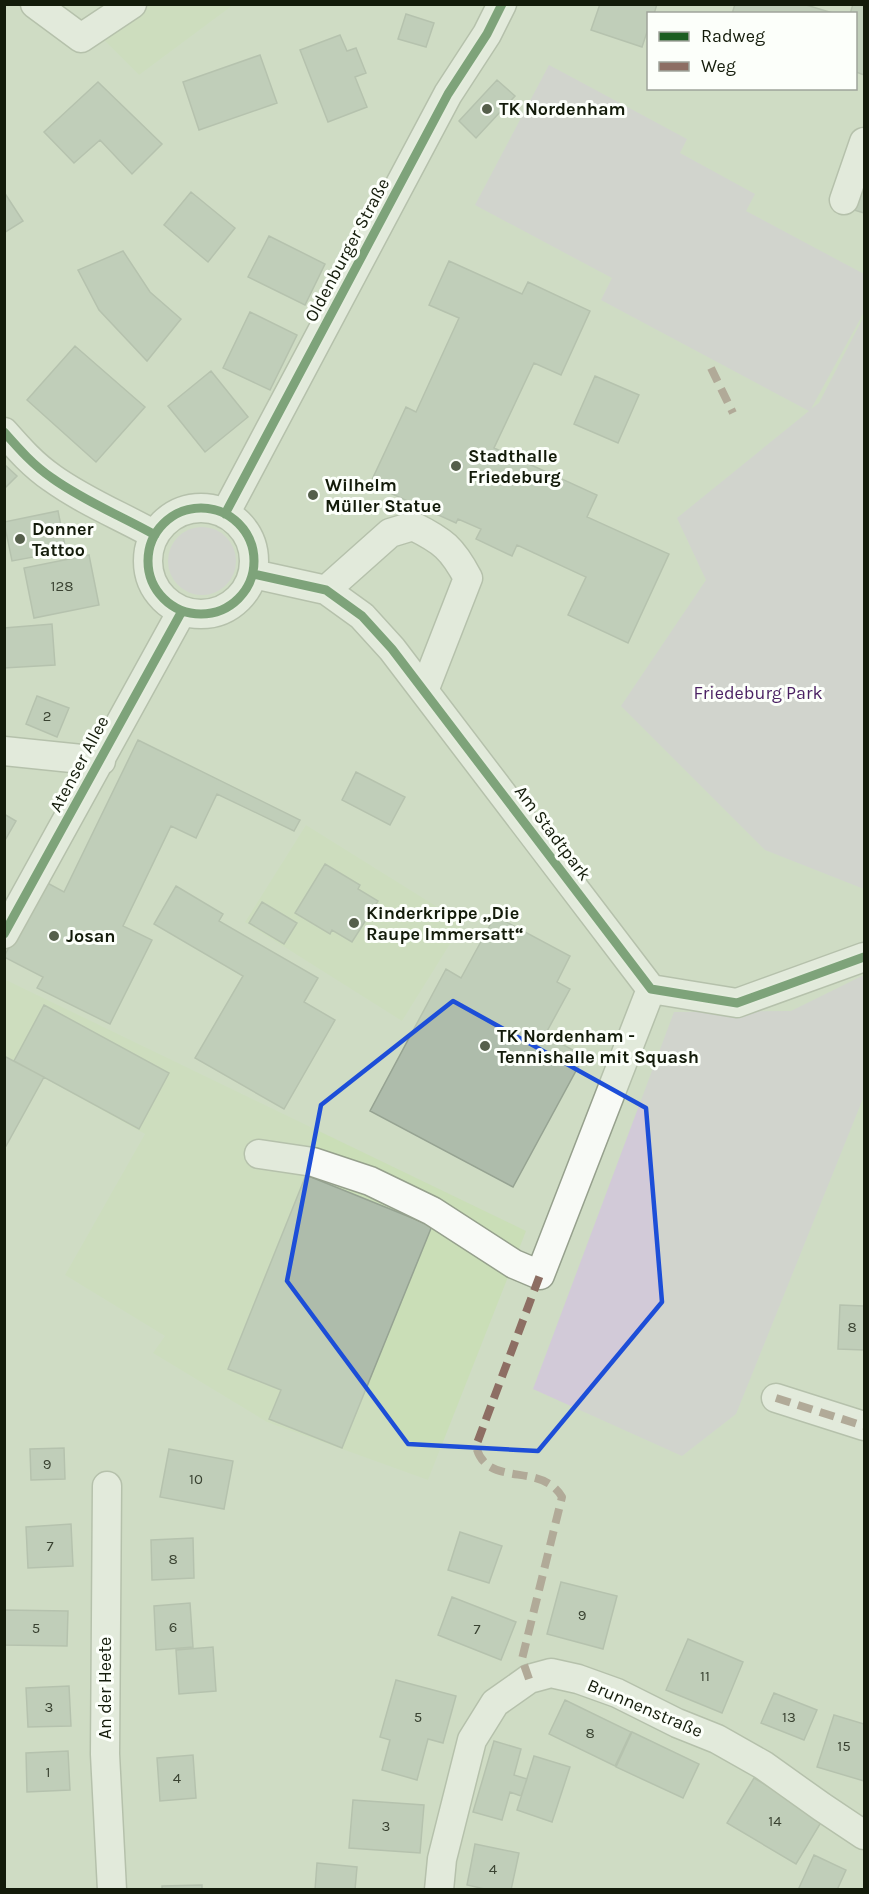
<svg xmlns="http://www.w3.org/2000/svg" width="869" height="1894" viewBox="0 0 869 1894" font-family="Karla,sans-serif">
  <style>
    .built { fill: #cadeb7 }
    .green { fill: #d2cad8 }
    .building { fill: #aebcab; stroke: #96a392; stroke-width: 1.5 }
    .lines { fill: none; stroke-linecap: round; stroke-linejoin: round }
    .minor-casing { stroke: #96a08d; stroke-width: 31 }
    .minor { stroke: #f8faf6; stroke-width: 28 }
    .quiet { stroke: #8d6e63; stroke-width: 8; stroke-dasharray: 15 8; stroke-linecap: butt }
    .cycleway-casing { stroke: #fcfffa; stroke-width: 13 }
    .cycleway { stroke: #1b5e20; stroke-width: 9 }
    .marked { fill: none; stroke: #1d4ed8; stroke-width: 4.5; stroke-linejoin: round }
    .poi-dot { fill: #555f4b; stroke: #fcfffa; stroke-width: 2 }
    .labels { text-anchor: middle; stroke-width: 6; stroke-linejoin: round; paint-order: stroke }
    .number-label { font-size: 15px; fill: #3a4332 }
    .poi-label { font-size: 18px; font-weight: bold; fill: #131b0a; stroke: #fcfffa; text-anchor: start }
    .street-label { font-size: 18px; fill: #131b0a; stroke: #fcfffa }
    .park-label { font-size: 18px; fill: #491f62; stroke: #fcfffa }
  </style>
  <rect width="100%" height="100%" fill="#cfdcc4"/>
  <!-- built -->
  <path class="built" d="M140,5h93l-94,70 -38,-38z
    M306,825l157,98 -61,98 -157,-99z
    M4,979l522,252 -98,249 -161,-58 -114,-69 12,-17 -100,-61 80,-141 -140,-78z"/>
  <!-- green -->
  <path class="green" d="M549,65l138,74 -7,14 75,41 -9,17 118,63v38l-53,97 8,-6 45,-87v573l-99,-39 -144,-144 85,-126 -29,-62 132,-107 -208,-111 12,-24 -1,2 -137,-73z
    M168 561a34 34 0 1 1 68 0a34 34 0 1 1-68 0Z
    M864,975v121l-128,318 -54,42 -149,-67 141,-377 117,-1z"/>
  <!-- building -->
  <path class="building" d="M600,4h57l-3,10h-6v15l-6,18 -51,-17z
    M735,4h68l33,10h-104z
    M853,4l11,2v69l-8,-3v-58h-6z
    M406,14l28,9 -8,24 -28,-8z
    M340,35l7,16 9,-3 10,25 -11,4 12,30 -39,15 -28,-72z
    M260,55l17,48 -78,27 -16,-48z
    M497,80l18,16 -39,42 -17,-17z
    M98,82l64,62 -30,30 -32,-34 -26,23 -30,-31z
    M864,178v35l-10,-3z
    M4,192l19,29 -19,12z
    M191,192l44,36 -27,34 -44,-37z
    M269,236l56,28 -20,41 -57,-28z
    M123,251l27,41 31,27 -34,42 -48,-51 -21,-40z
    M449,261l73,33 6,-12 62,29 -29,64 -27,-12 -40,85 103,47 -10,22 82,37 -41,89 -60,-28 18,-38 -69,-32 -5,11 -36,-17 5,-10 -23,-10 -2,4 -86,-39 36,-77 10,5 43,-94 -30,-13z
    M250,312l47,23 -27,55 -47,-22z
    M75,346l70,61 -49,55 -69,-62z
    M211,371l37,46 -43,35 -37,-46z
    M595,376l44,19 -21,48 -44,-19z
    M4,464l13,12 -13,13z
    M58,511l8,40 -54,10 -8,-39z
    M89,555l10,50 -65,13 -10,-50z
    M52,624l3,41 -51,3v-40z
    M37,696l32,12 -12,29 -31,-13z
    M138,740l162,80 -6,11 -77,-37 -21,44 -25,-12 -48,100 29,14 -42,84 -73,-36 6,-11 -39,-20 38,-77 22,12z
    M356,772l49,25 -15,28 -48,-25z
    M4,814l12,7 -12,21z
    M325,864l35,21 -2,4 20,12 -26,41 -20,-12 -2,4 -35,-21z
    M176,886l47,28 -4,7 99,57 -14,24 31,18 -51,89 -89,-51 48,-82 -89,-52z
    M262,902l35,21 -13,21 -35,-21z
    M495,916l75,40 -13,26 13,7 -25,46 39,21 -71,131 -143,-76 76,-142 15,9z
    M44,1005l125,68 -30,56 -125,-68z
    M4,1056l40,21 -38,69 -2,-1z
    M306,1175l126,51 -90,222 -73,-29 12,-29 -53,-21z
    M840,1305l24,1v44l-26,-1z
    M64,1448l1,31 -34,1 -1,-31z
    M169,1449l64,12 -9,48 -64,-12z
    M71,1524l2,42 -45,2 -2,-41z
    M460,1532l42,14 -13,37 -41,-13z
    M193,1538l1,40 -42,2 -1,-40z
    M561,1582l56,14 -14,53 -56,-15z
    M452,1597l64,25 -15,38 -63,-25z
    M190,1603l3,44 -37,3 -2,-44z
    M4,1610l64,1 -1,35 -63,-1z
    M688,1639l55,23 -21,51 -56,-23z
    M213,1647l3,44 -37,3 -3,-44z
    M396,1680l60,16 -13,47 -15,-4 -11,41 -35,-10 8,-30 -10,-3z
    M69,1686l2,40 -43,1 -2,-39z
    M774,1693l43,17 -13,30 -43,-17z
    M565,1700l66,32 -16,34 -66,-32z
    M834,1715l30,9v57l-47,-14z
    M632,1732l67,32 -16,34 -67,-31z
    M494,1741l27,8 -7,26 13,4 -6,17 -11,-4 -8,28 -29,-8z
    M68,1751l2,39 -43,2 -1,-39z
    M193,1755l3,43 -36,3 -3,-43z
    M534,1756l36,11 -18,55 -35,-12z
    M754,1778l69,41 -27,45 -69,-41z
    M353,1800l71,5 -4,48 -71,-5z
    M475,1844l44,9 -8,37h-22l-22,-5z
    M814,1855l32,15 -9,20h-39z
    M317,1863l40,4 -2,23h-40z
    M202,1885v5h-40v-4z"/>
  <g class="lines">
    <defs>
      <path id="minor" d="M35,4l46,34 51,-34
        M844,200l20,-58
        M4,432c15,17 29,33 48,46 32,23 69,38 103,57
        M148 561a53 53 0 1 1 106 0a53 53 0 1 1-106 0Z
        M225,514l223,-420 39,-60 15,-30
        M253,574l73,16 36,26 30,33 259,340 86,14 127,-46
        M326,590l64,-57 23,-7c30,15 39,22 55,52l-44,113
        M4,751l97,10
        M4,934l178,-323
        M259,1154l54,8 57,19 62,30 82,53 26,11 111,-286
        M776,1398l88,28
        M107,1486l-2,268 7,136
        M439,1890l3,-31 30,-119 23,-37 34,-24 22,-6 27,6 39,14 60,30 40,16 46,26 59,42 42,28"/>
    </defs>
    <!-- minor casing -->
    <use href="#minor" class="minor-casing"/>
    <!-- minor -->
    <use href="#minor" class="minor"/>
    <!-- quiet -->
    <path class="quiet" d="M711,368l22,45
      M776,1398l88,28
      M529,1679l-7,-20 40,-162c-21,-36 -76,-8 -86,-51l64,-171"/>
    <defs>
      <path id="cycleway" d="M4,432c15,17 29,33 48,46 32,23 69,38 103,57
        M148 561a53 53 0 1 1 106 0a53 53 0 1 1-106 0Z
        M225,514l223,-420 39,-60 15,-30
        M253,574l73,16 36,26 30,33 259,340 86,14 127,-46
        M4,934l178,-323"/>
    </defs>
    <!-- cycleway casing -->
    <use href="#cycleway" class="cycleway-casing"/>
    <!-- cycleway -->
    <use href="#cycleway" class="cycleway"/>
  </g>
  <!-- marked area -->
  <path d="M0 0H869V1894H0ZM453,1001l193,107 16,194 -124,149 -130,-7 -121,-163 34,-176z" fill="#cfdcc4" fill-opacity=".55" fill-rule="evenodd"/>
  <path class="marked" d="M453,1001l193,107 16,194 -124,149 -130,-7 -121,-163 34,-176z"/>
  <!-- markers -->
  <g class="poi-dot">
    <circle cx="487" cy="109" r="6"/>
    <circle cx="456" cy="466" r="6"/>
    <circle cx="313" cy="495" r="6"/>
    <circle cx="20" cy="539" r="6"/>
    <circle cx="354" cy="923" r="6"/>
    <circle cx="54" cy="936" r="6"/>
    <circle cx="485" cy="1046" r="6"/>
  </g>
  <g class="labels">
    <!-- number labels -->
    <g class="number-label">
      <text x="62" y="591">128</text>
      <text x="47" y="721">2</text>
      <text x="852" y="1332">8</text>
      <text x="47" y="1469">9</text>
      <text x="196" y="1484">10</text>
      <text x="50" y="1551">7</text>
      <text x="173" y="1564">8</text>
      <text x="582" y="1620">9</text>
      <text x="173" y="1632">6</text>
      <text x="36" y="1633">5</text>
      <text x="477" y="1634">7</text>
      <text x="705" y="1681">11</text>
      <text x="49" y="1712">3</text>
      <text x="418" y="1722">5</text>
      <text x="789" y="1722">13</text>
      <text x="590" y="1738">8</text>
      <text x="844" y="1751">15</text>
      <text x="48" y="1777">1</text>
      <text x="177" y="1783">4</text>
      <text x="775" y="1826">14</text>
      <text x="386" y="1831">3</text>
      <text x="493" y="1874">4</text>
    </g>
    <!-- poi labels -->
    <g class="poi-label">
      <text x="499" y="115">TK Nordenham</text>
      <text x="468" y="462">Stadthalle<tspan x="468" dy="21">Friedeburg</tspan></text>
      <text x="325" y="491">Wilhelm<tspan x="325" dy="21">Müller Statue</tspan></text>
      <text x="32" y="535">Donner<tspan x="32" dy="21">Tattoo</tspan></text>
      <text x="366" y="919">Kinderkrippe „Die<tspan x="366" dy="21">Raupe Immersatt“</tspan></text>
      <text x="66" y="942">Josan</text>
      <text x="497" y="1042">TK Nordenham -<tspan x="497" dy="21">Tennishalle mit Squash</tspan></text>
    </g>
    <!-- street labels -->
    <g class="street-label">
      <text transform="translate(347 250) rotate(-62)" y="6">Oldenburger Straße</text>
      <text transform="translate(79 764) rotate(-62)" y="6">Atenser Allee</text>
      <text transform="translate(553 833) rotate(53)" y="6">Am Stadtpark</text>
      <text transform="translate(105 1688) rotate(-90)" y="6">An der Heete</text>
      <text transform="translate(645 1708) rotate(23)" y="6">Brunnenstraße</text>
    </g>
    <!-- park labels -->
    <g class="park-label">
      <text x="758" y="699">Friedeburg Park</text>
    </g>
  </g>
  <!-- border -->
  <rect width="869" height="1894" fill="none" stroke="#131b0a" stroke-width="12"/>
  <!-- legend -->
  <rect x="647" y="12" width="210" height="78" fill="#fcfffa" stroke="#9fa49a" stroke-width="1.5"/>
  <rect x="659" y="32" width="30" height="9" fill="#1b5e20" stroke="#9fa49a" stroke-width="1.5"/>
  <text x="701" y="42" font-size="18" fill="#131b0a">Radweg</text>
  <rect x="659" y="62" width="30" height="9" fill="#8d6e63" stroke="#9fa49a" stroke-width="1.5"/>
  <text x="701" y="72" font-size="18" fill="#131b0a">Weg</text>
</svg>
